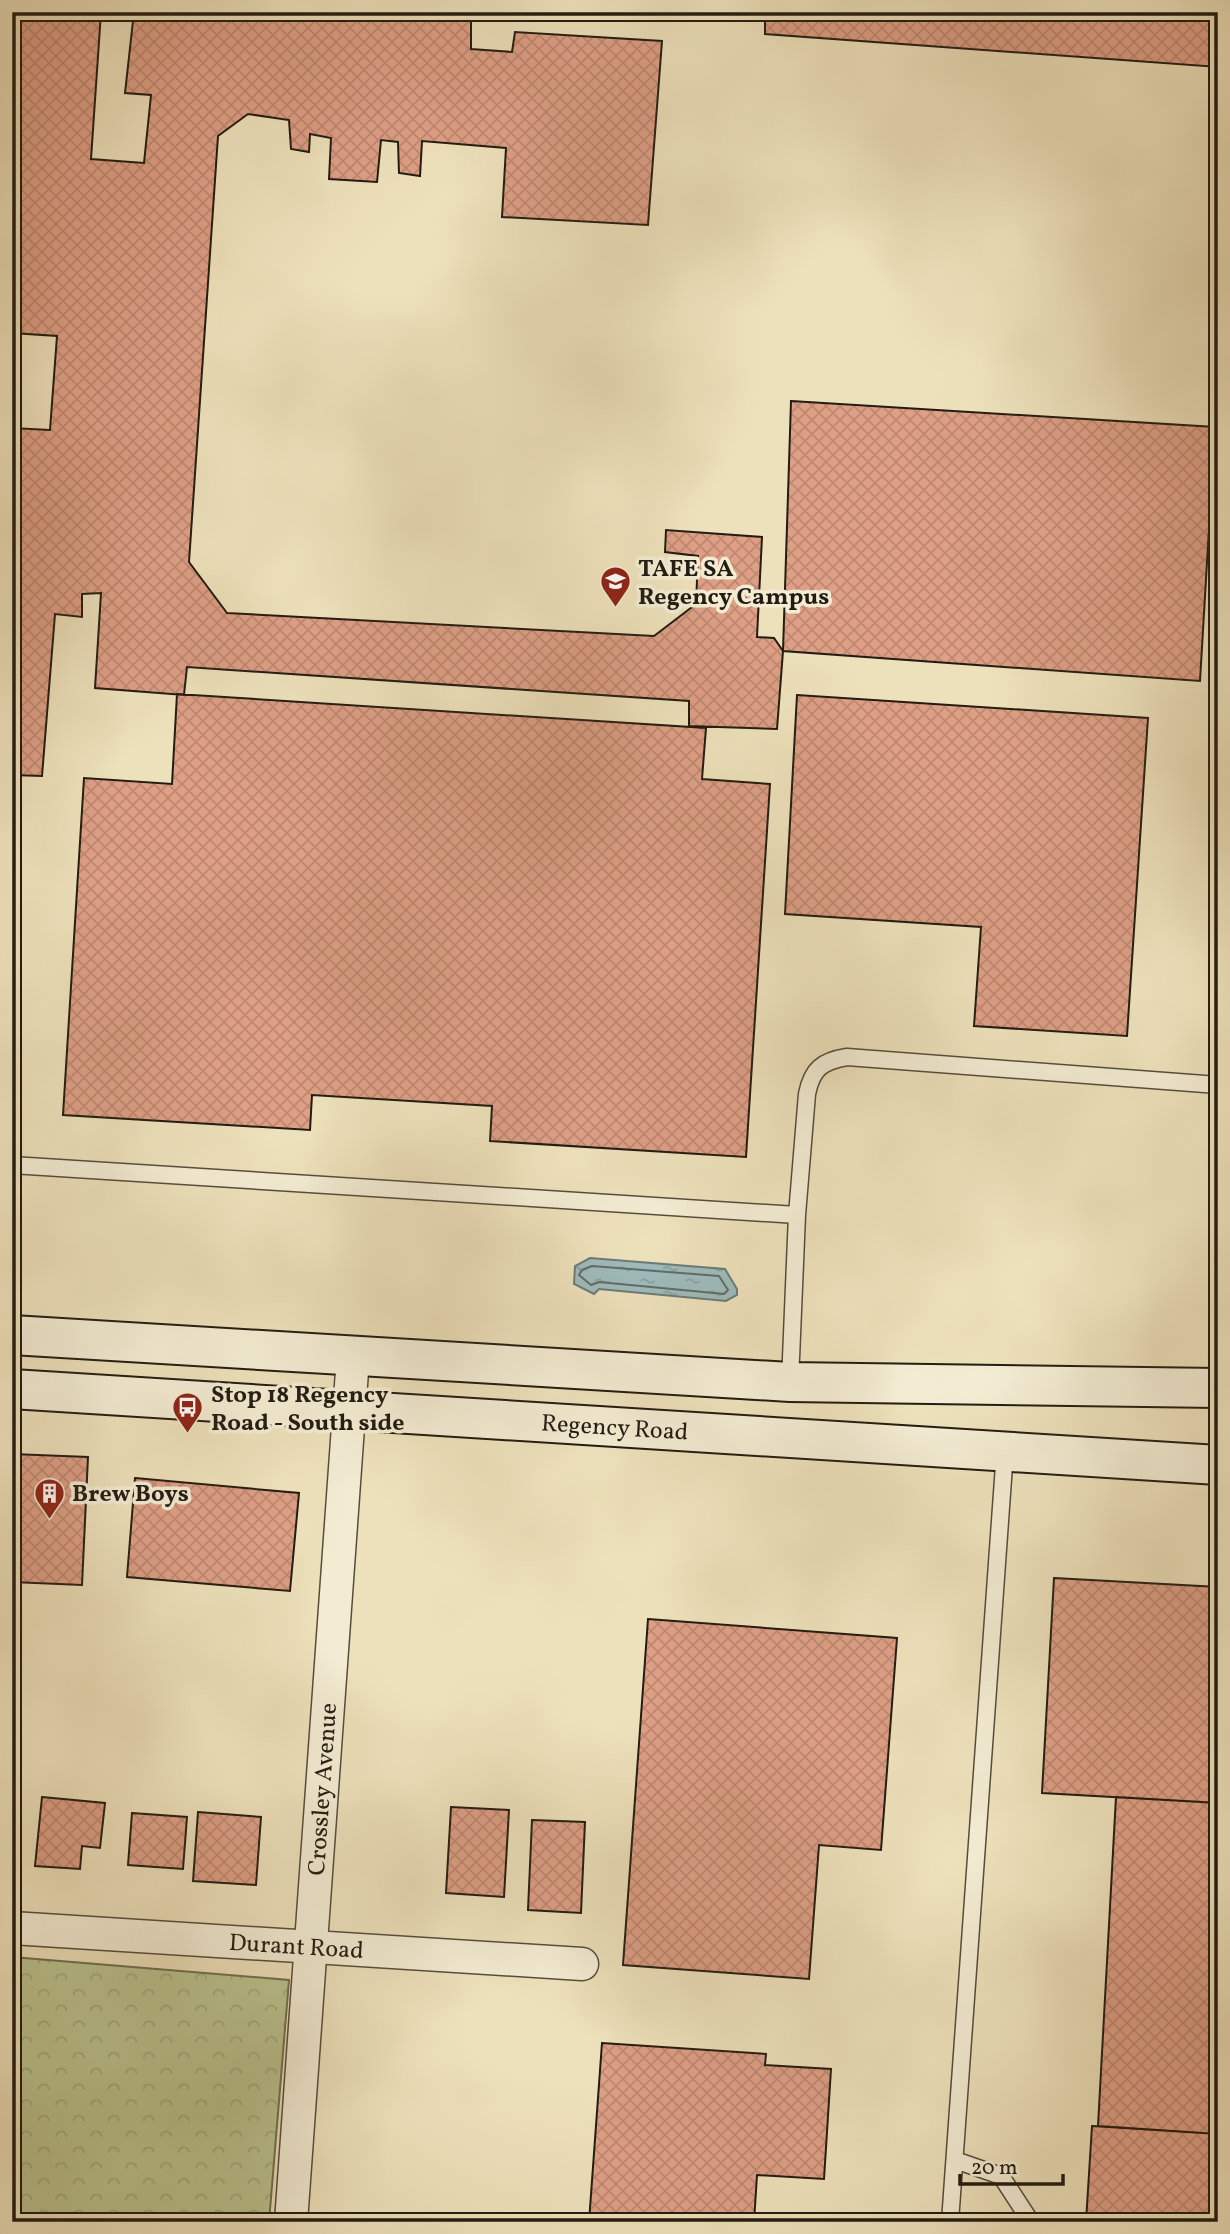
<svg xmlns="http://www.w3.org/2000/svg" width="1230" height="2234" viewBox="0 0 1230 2234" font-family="Vollkorn,serif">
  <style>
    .park { fill: url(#park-crowns); stroke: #6e6f50; stroke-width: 2 }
    .water { fill: url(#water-ripples); stroke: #6d7b78; stroke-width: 2 }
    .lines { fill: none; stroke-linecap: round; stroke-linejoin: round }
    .shore { stroke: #606c67; stroke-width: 2 }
    .building { fill: url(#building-cross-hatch); stroke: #231c12; stroke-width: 2 }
    .lane-casing { stroke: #564d3c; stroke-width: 19 }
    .street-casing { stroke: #564d3c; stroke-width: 35 }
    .secondary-casing { stroke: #231c12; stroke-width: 42 }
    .lane { stroke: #f3ecd3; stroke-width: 16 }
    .street { stroke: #f3ecd3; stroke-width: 32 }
    .secondary { stroke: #f3ecd3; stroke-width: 38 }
    .labels { text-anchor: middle; stroke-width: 7; stroke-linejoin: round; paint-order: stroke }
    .poi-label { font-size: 24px; font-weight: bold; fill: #231c12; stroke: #f3ecd3; text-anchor: start }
    .street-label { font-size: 24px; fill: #231c12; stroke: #f3ecd3 }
  </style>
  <defs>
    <pattern id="park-crowns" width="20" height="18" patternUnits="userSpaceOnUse" patternTransform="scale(1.75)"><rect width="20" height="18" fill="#bac28e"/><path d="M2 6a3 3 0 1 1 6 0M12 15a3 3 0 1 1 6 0" fill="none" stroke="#a0a679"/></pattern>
    <pattern id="water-ripples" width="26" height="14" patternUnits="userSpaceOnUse" patternTransform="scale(1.75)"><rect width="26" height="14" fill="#9ebbbc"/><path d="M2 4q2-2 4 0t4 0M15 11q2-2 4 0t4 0" fill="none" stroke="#88a0a1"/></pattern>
    <pattern id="building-cross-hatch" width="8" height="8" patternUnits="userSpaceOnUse" patternTransform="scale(1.75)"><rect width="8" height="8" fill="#de9f85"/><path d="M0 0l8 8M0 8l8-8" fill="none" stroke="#be8872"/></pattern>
  </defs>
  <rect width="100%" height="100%" fill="#ede1bb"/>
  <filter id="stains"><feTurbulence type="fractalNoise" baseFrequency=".00286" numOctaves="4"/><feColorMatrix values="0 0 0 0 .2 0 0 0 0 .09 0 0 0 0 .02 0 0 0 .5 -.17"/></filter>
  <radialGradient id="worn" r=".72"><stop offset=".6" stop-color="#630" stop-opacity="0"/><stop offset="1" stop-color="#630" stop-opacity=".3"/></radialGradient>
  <!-- park -->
  <path class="park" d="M12,1957l277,23 -20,242h-257z"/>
  <!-- water -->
  <path class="water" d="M590,1258l135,11 12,20v6l-11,6 -127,-12 -5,5 -20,-10 1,-18z"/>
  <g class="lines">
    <!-- shore -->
    <path class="shore" d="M592,1266l127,10 9,14 -4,4 -125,-12 -8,3 -12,-10 3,-5z"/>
  </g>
  <!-- building -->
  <path class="building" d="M12,12h89l-10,147 53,4 7,-68 -26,-2 9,-81h337v37l41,3 3,-20 147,9 -14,184 -146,-8 4,-69 -84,-7 -2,35 -21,-3 -1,-31 -17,-2 -4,42 -48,-3 2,-41 -21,-4 -1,18 -18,-3 -2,-29 -41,-6 -30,22 -29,426 38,51 427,23 42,-32 2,-48 -33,-4 1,-22 96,7 -5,100 17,1 9,13 -6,78 -88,-3v-25l-502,-34 -3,28 -89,-7 6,-95 -19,1v23l-27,-3 -13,162 -30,-1v-347l38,2 7,-94 -45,-3z
    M765,12h453v55l-453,-33z
    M791,401l424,26 -15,254 -417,-30z
    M177,694l529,34 -4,51 68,5 -24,373 -256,-16 2,-35 -180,-11 -2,35 -247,-15 21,-337 88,6z
    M797,695l351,23 -21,318 -153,-10 7,-99 -196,-13z
    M12,1454l76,3 -6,128 -70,-3z
    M135,1478l164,15 -9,98 -163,-14z
    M1054,1578l164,9v216l-176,-10z
    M648,1619l249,19 -16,212 -62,-5 -10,134 -186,-14z
    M12,1766l8,1 -7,88h-1z
    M42,1797l63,6 -5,45 -18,-2 -2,23 -45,-3z
    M1116,1797l102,6v331l-120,-8z
    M451,1807l58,3 -5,87 -58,-4z
    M198,1812l63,5 -5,68 -63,-4z
    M132,1813l55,4 -4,52 -55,-4z
    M532,1820l53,2 -4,91 -53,-3z
    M602,2043l164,11 -1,11 66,4 -7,110 -67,-4 -3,47h-165z
    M1092,2126l126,8v88h-132z"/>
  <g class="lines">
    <defs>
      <path id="lane" d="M12,1165l785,50
        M790,1382l7,-167 10,-121c5,-25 15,-33 40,-37l371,28
        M955,2160l46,16 30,46
        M950,2222l55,-771"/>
      <g id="street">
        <path id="s1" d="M12,1928l570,36"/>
        <path id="s2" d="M291,2222l62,-865"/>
      </g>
      <g id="secondary">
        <path d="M12,1335l778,47 428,6"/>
        <path id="s3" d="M12,1389l1206,76"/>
      </g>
    </defs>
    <!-- lane casing -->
    <use href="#lane" class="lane-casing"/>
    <!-- street casing -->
    <use href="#street" class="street-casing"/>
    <!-- secondary casing -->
    <use href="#secondary" class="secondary-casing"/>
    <!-- lane -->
    <use href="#lane" class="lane"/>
    <!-- street -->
    <use href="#street" class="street"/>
    <!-- secondary -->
    <use href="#secondary" class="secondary"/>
  </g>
  <!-- icons -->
  <defs>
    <symbol id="university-pin" viewBox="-11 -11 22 30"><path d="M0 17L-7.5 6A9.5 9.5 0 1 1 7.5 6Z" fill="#8f2418" stroke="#f3ecd3"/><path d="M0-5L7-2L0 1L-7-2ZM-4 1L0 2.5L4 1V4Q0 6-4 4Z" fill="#fff"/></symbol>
    <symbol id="bus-pin" viewBox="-11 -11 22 30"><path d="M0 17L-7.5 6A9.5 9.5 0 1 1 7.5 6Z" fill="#8f2418" stroke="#f3ecd3"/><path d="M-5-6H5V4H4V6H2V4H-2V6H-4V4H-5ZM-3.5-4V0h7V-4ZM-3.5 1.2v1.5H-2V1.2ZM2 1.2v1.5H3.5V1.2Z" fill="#fff"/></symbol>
    <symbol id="building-pin" viewBox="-11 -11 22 30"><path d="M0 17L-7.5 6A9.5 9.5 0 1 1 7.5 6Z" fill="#8f2418" stroke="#f3ecd3"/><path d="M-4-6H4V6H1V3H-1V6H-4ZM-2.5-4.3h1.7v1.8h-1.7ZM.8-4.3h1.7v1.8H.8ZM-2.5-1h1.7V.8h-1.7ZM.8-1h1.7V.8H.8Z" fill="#fff"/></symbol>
  </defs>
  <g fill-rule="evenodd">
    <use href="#university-pin" x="598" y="564" width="35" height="47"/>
    <use href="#bus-pin" x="170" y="1390" width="35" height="47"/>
    <use href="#building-pin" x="32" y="1476" width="35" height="47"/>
  </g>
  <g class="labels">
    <!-- poi labels -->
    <g class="poi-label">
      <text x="638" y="576">TAFE SA<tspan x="638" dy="28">Regency Campus</tspan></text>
      <text x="211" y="1402">Stop 18 Regency<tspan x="211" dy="28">Road - South side</tspan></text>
      <text x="72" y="1501">Brew Boys</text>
    </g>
    <!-- street labels -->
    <g class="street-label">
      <text dy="8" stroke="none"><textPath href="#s3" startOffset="604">Regency Road</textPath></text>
      <text dy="8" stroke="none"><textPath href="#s2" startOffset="434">Crossley Avenue</textPath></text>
      <text dy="8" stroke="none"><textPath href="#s1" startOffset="285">Durant Road</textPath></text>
    </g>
  </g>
  <!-- margin -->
  <rect width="1230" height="2234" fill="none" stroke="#ede1bb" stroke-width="42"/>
  <rect x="14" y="14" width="1202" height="2206" fill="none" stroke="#231c12" stroke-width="3.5"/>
  <rect x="21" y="21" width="1188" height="2192" fill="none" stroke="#231c12" stroke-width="2"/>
  <!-- scale -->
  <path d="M960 2174v10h103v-10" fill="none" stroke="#231c12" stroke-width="3.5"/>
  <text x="971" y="2174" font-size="21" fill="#231c12" stroke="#f3ecd3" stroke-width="5" paint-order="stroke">20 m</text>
  <rect width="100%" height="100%" filter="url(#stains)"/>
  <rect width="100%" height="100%" fill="url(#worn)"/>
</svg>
